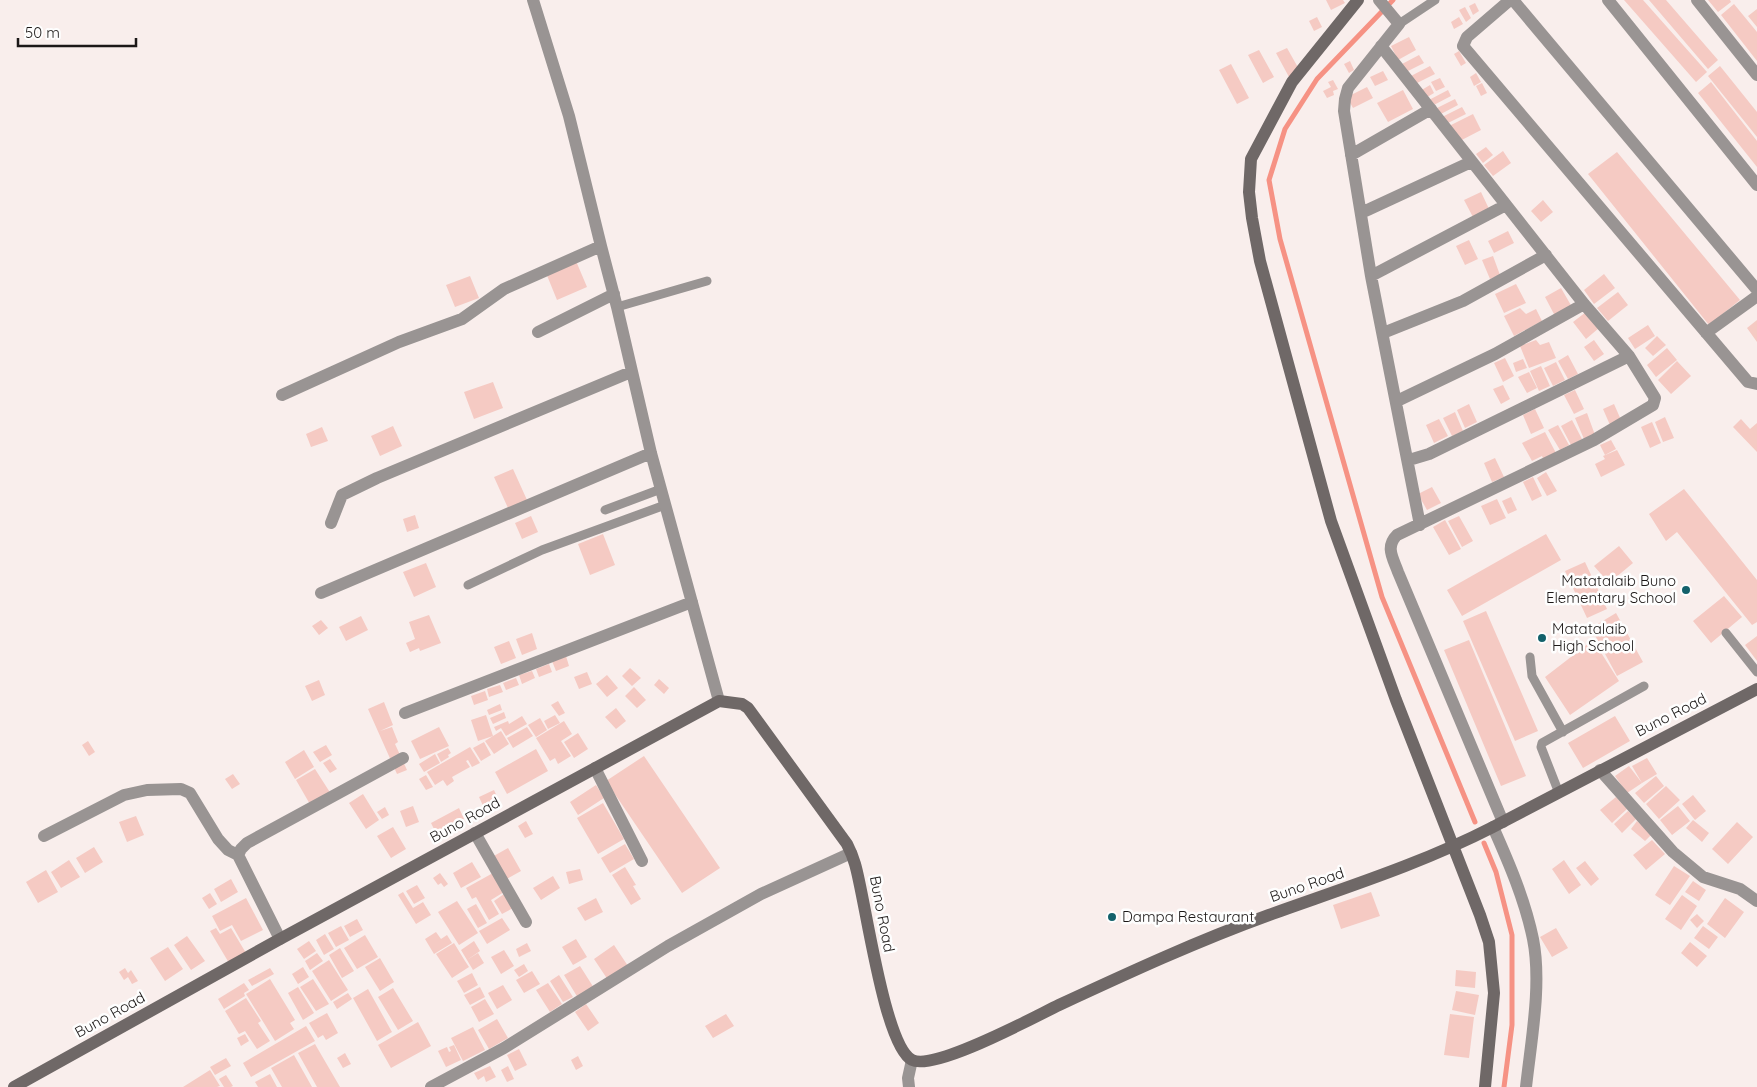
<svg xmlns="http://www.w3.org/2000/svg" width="1757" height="1087" viewBox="0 0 1757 1087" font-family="Quicksand,sans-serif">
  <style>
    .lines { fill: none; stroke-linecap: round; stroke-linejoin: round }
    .stream { stroke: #f69284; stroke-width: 5 }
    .building { fill: #f5cac3 }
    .lane { stroke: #999493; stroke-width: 9 }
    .street { stroke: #999493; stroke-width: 12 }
    .secondary { stroke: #6f6867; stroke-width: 12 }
    .poi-dot { fill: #13616b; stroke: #fefefe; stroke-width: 2 }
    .labels { text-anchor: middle; stroke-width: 5; stroke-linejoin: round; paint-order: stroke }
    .poi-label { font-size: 15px; fill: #1c1817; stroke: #fefefe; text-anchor: start }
    .street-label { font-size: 15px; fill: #1c1817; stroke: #fefefe }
  </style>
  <rect width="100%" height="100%" fill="#f9eeec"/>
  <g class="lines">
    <!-- stream -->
    <path class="stream" d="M1393,0l-76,79 -32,50 -16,51 11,59 102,358 93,225
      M1484,843l12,29 16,63v90l-8,62"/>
  </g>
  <!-- building -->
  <path class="building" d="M1326,0h17l2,3 -14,7z
    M1624,0h19l64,72 -11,10z
    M1649,0h17l52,60 -10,9z
    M1708,0h22l1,2 -13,10z
    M1475,3l4,8 -6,4 -4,-9z
    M1734,4l23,28v29l-36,-46z
    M1465,7l6,11 -5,4 -7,-12z
    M1757,9v18l-9,-11z
    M1317,17l5,10 -8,4 -5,-10z
    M1459,17l4,7 -9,5 -3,-7z
    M1409,37l7,13 -18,10 -7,-14z
    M1287,48l13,23 -11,6 -13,-24z
    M1259,50l15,27 -11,6 -15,-28z
    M1459,51l7,12 -5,3 -7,-12z
    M1419,55l5,8 -18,9 -4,-8z
    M1350,61l4,9 -5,3 -5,-9z
    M1231,64l18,34 -12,6 -18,-34z
    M1430,66l5,8 -20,10 -4,-8z
    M1720,66l37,46v25l-49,-61z
    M1383,71l5,9 -13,6 -5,-9z
    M1476,73l5,9 -7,4 -4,-9z
    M1440,78l5,9 -9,4 -5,-9z
    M1333,80l5,9 -5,2 1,4 -7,3 -4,-7 8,-4 -3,-5z
    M1711,82l46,59v26l-59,-74z
    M1482,83l5,10 -6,3 -5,-10z
    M1430,85l4,8 -10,6 -4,-8z
    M1367,87l6,11 -20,10 -6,-11z
    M1403,90l10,19 -25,13 -11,-19z
    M1448,90l3,6 -21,11 -3,-6z
    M1455,99l3,6 -19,10 -4,-6z
    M1462,107l4,7 -22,11 -4,-7z
    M1473,114l8,16 -25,13 -9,-16z
    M1486,147l7,8 -10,8 -7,-9z
    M1503,151l8,12 -18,13 -9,-11z
    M1617,152l123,148 -31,25 -121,-151z
    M1481,192l9,19 -16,8 -10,-19z
    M1543,200l10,12 -12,10 -10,-11z
    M1508,231l6,12 -20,10 -6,-12z
    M1469,240l9,19 -13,6 -9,-19z
    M1493,256l7,19 -10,4 -8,-19z
    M576,261l11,26 -30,13 -11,-27z
    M1604,274l11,14 -21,16 -10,-14z
    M470,276l9,22 -24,9 -9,-22z
    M1516,284l10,19 -22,10 -9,-19z
    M1561,288l11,19 -17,9 -10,-19z
    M1618,292l10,13 -20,16 -11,-13z
    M1520,308l6,6 10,-5 6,12 -28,15 -10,-20z
    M1586,312l13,16 -13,11 -13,-17z
    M1757,320v22l-10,-14z
    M1648,325l7,11 -20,13 -7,-11z
    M1657,336l9,9 -13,11 -8,-8z
    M1536,340l4,5 9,-3 7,16 -27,10 -9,-22z
    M1594,340l10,14 -10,7 -10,-14z
    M1667,348l10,12 -21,17 -9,-12z
    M1568,355l10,19 -10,5 -10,-18z
    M1505,358l9,18 -11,6 -9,-19z
    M1523,359l4,9 -11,4 -3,-9z
    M1677,361l14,15 -20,18 -13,-14z
    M1556,362l9,18 -12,6 -9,-18z
    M1541,366l9,20 -11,5 -9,-20z
    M1529,372l8,16 -10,5 -9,-16z
    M493,382l10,26 -29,11 -10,-27z
    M1503,385l7,14 -9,5 -8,-15z
    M1575,390l9,19 -10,5 -10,-19z
    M1469,404l8,18 -12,6 -8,-18z
    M1614,404l7,16 -11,5 -7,-16z
    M1535,409l9,19 -13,6 -8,-19z
    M1455,412l8,19 -11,5 -9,-18z
    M1587,413l8,22 -11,4 -9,-21z
    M1665,417l9,21 -11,4 -8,-20z
    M1439,419l9,17 -14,7 -8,-18z
    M1741,419l9,10 7,-6v29l-24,-25z
    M1572,420l10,19 -11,6 -10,-19z
    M1652,422l9,21 -11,5 -9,-21z
    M1558,425l11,20 -9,5 -12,-20z
    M393,426l9,20 -22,10 -9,-20z
    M322,427l6,14 -17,6 -5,-13z
    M1545,432l12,23 -13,6 -2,-5 -10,5 -10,-18z
    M1611,440l5,9 -11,6 -5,-10z
    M1617,450l8,15 -24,12 -6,-13 10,-5 -2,-3z
    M1495,458l9,19 -12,5 -8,-19z
    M513,469l14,31 -19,8 -14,-31z
    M1546,472l11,19 -10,5 -10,-18z
    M1533,477l9,19 -10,5 -9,-19z
    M1432,487l9,16 -14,7 -9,-16z
    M1684,489l73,91v42l-5,3 -75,-93 -11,9 -17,-27z
    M1511,497l6,13 -9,4 -6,-13z
    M1497,499l9,19 -16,7 -9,-19z
    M415,515l4,13 -12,4 -4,-13z
    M531,516l7,16 -16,7 -7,-16z
    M1459,516l14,25 -11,6 -14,-26z
    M1445,520l16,29 -12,6 -16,-28z
    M603,534l12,31 -25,10 -12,-31z
    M1546,534l15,26 -99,56 -15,-26z
    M1619,546l14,17 -24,20 -15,-17z
    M1585,562l22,47 -20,9 -22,-47z
    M426,563l10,24 -22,10 -11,-25z
    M1724,596l18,21 -31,26 -18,-22z
    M1486,611l52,120 -23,10 -52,-120z
    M1616,613l27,49 -26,14 -26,-48z
    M429,615l12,28 -21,8 -1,-3 -9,4 -4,-9 9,-4 -6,-17z
    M361,616l7,14 -22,11 -7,-14z
    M321,620l7,8 -9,7 -7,-9z
    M532,633l5,16 -15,6 -6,-16z
    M1757,636v25l-12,-16z
    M1469,640l57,136 -25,10 -57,-136z
    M1593,640l26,41 -49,34 -25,-38z
    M509,641l7,17 -15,6 -7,-17z
    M566,656l3,10 -13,5 -4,-10z
    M549,664l3,8 -13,5 -3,-8z
    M630,668l11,10 -9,8 -10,-10z
    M532,671l3,7 -13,6 -3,-9z
    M587,672l5,12 -13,5 -5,-12z
    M607,675l11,13 -11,9 -11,-13z
    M516,678l3,7 -13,5 -3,-7z
    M659,679l10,9 -5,6 -10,-9z
    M319,680l6,15 -13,6 -7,-15z
    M500,685l3,7 -14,5 -2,-8z
    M634,687l12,13 -9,8 -12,-12z
    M485,691l3,9 -14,5 -3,-9z
    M558,701l7,12 -6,3 -8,-11z
    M384,702l9,23 -13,6 12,-4 6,15 -3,2 12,26 -10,4 -29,-65z
    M500,704l2,6 -13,5 -2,-5z
    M616,708l10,13 -10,8 -11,-12z
    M504,712l2,6 -13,6 -3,-6z
    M486,715l7,21 -15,5 -7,-21z
    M555,715l5,8 -12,6 -4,-8z
    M522,716l5,8 -21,12 -5,-8 -5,3 -2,-4 14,-6 1,3z
    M1615,716l15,25 -47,27 -15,-25z
    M540,718l7,12 -11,7 -8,-12z
    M564,721l8,13 -11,7 10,15 -13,8 -3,-6 -5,3 -14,-23z
    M439,727l10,19 -29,13 -9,-18z
    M527,727l6,9 -20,12 -6,-10z
    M501,731l8,13 -15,10 -9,-13z
    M578,733l10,16 -14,9 -10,-16z
    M88,741l7,11 -6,4 -7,-11z
    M484,742l7,13 -10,6 -8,-13z
    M326,745l6,10 -12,7 -7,-10z
    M470,747l10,16 -8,4 -4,-7 -2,1 4,6 -18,10 2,4 -7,5 -4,-6 -8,5 -8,-13z
    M448,748l3,5 -3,2 1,2 -8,5 -4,-8z
    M536,749l12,22 -41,23 -12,-22z
    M304,750l10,17 -19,12 -10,-17z
    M435,754l5,9 -16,9 -5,-8z
    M644,756l76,112 -38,25 -76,-112z
    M1647,758l10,16 -15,9 -10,-17z
    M330,759l7,10 -7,4 -7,-10z
    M1629,766l13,17 -15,10 -12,-17z
    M315,769l16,25 -20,12 -15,-26z
    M233,774l7,10 -8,5 -7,-10z
    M426,775l7,12 -7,3 -7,-11z
    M1656,776l8,10 -20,17 -9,-10z
    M596,785l8,13 -26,17 -8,-13z
    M1666,786l14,14 -21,19 -13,-15z
    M494,790l6,13 -15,7 -6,-13z
    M363,794l16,26 -13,9 -17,-26z
    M1693,795l13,16 -11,9 -13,-16z
    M1616,797l11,12 -15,14 -12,-13z
    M603,803l21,36 -26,15 -21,-36z
    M413,806l6,16 -13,5 -6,-16z
    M1678,806l12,15 -18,14 -12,-15z
    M385,807l4,8 -7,4 -5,-7z
    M459,808l5,11 -9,4 1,3 -19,9 -6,-12z
    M1628,811l8,8 -14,14 -8,-9z
    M136,816l8,19 -17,7 -8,-20z
    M1693,820l16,13 -7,9 -16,-14z
    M526,821l7,13 -8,4 -7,-12z
    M1637,821l15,13 -7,7 -14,-12z
    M1737,822l16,15 -25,27 -16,-15z
    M393,827l13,22 -15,9 -14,-22z
    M1652,840l13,14 -19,16 -13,-15z
    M625,844l9,15 -24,14 -9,-15z
    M94,847l9,15 -18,11 -9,-15z
    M508,848l13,23 -16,9 -13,-23z
    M69,860l11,17 -19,11 -10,-16z
    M1564,860l17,25 -12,9 -17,-25z
    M1585,861l14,18 -8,7 -15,-18z
    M472,862l9,15 -20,11 -8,-15z
    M1674,866l16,10 -20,29 -15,-10z
    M625,867l11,18 -3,1 8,13 -10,6 -19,-30z
    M580,869l3,11 -14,4 -3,-12z
    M46,870l12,22 -20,11 -12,-21z
    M440,873l8,11 -4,3 -3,-4 -3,2 -5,-7z
    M493,873l11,19 -13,8 8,14 -10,6 -13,-23 -4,2 -6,-11z
    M553,876l7,12 -19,12 -8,-12z
    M231,879l7,13 -17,10 -7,-13z
    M1693,881l13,9 -7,11 -14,-9z
    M417,885l8,13 -11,6 -8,-13z
    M403,892l10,16 10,-6 8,13 -15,9 -18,-29z
    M1371,892l9,24 -39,13 -8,-24z
    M210,893l7,11 -8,5 -7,-11z
    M504,894l9,14 -11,6 -8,-13z
    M1682,895l15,11 -16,24 -16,-11z
    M246,898l17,32 -22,11 -9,-16 -12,6 -8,-15z
    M596,898l7,14 -18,9 -8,-13z
    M1725,898l19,14 -19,26 -18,-14z
    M457,901l21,32 -19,12 -21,-33z
    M476,904l11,19 -9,5 -11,-19z
    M1697,914l7,7 -7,7 -7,-8z
    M502,918l8,12 -23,14 -8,-13z
    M357,919l6,11 -13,7 -6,-11z
    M341,926l8,14 -13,7 -8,-14z
    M1703,926l15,11 -9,12 -15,-11z
    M216,928l4,6 11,-6 15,25 -17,10 -19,-32z
    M1556,928l12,20 -16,9 -12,-20z
    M436,932l5,7 6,-4 5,8 -18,11 -9,-15z
    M325,934l9,15 -10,6 -8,-15z
    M365,935l13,22 -21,12 -13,-21z
    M187,936l18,25 -14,9 -17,-25z
    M576,939l11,18 -14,8 -11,-18z
    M309,941l7,10 -12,8 -7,-10z
    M474,941l6,10 -13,9 -6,-10z
    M1690,942l17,14 -10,11 -16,-14z
    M454,943l11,18 -2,2 2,-2 4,6 -17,11 -16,-24z
    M527,943l4,8 -12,6 -3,-8z
    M614,945l14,21 -20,14 -14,-21z
    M168,947l15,22 -18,12 -15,-23z
    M340,948l14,23 -12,7 -13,-23z
    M504,950l10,16 -13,8 -10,-17z
    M317,953l6,8 -13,9 -5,-9z
    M478,953l6,10 -11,7 -6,-10z
    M380,958l14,24 -14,9 -15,-24z
    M329,960l19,30 -17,11 -19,-30z
    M524,964l4,7 -9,6 -5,-7z
    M580,966l14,22 -16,10 -14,-23z
    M303,967l6,10 -11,7 -6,-10z
    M125,968l3,5 3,-3 7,11 -6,3 -4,-7 -4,3 -5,-8z
    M270,968l4,6 -22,12 -4,-6z
    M1456,970l20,2 -1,16 -20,-2z
    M532,971l8,13 -16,9 -8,-13z
    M472,973l6,12 -14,8 -7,-12z
    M559,975l14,22 -10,5 -13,-21z
    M270,979l25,41 -5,3 4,6 -19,12 -29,-47z
    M313,979l16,25 -13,7 -16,-24z
    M244,983l5,7 -5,3 1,3 -21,13 -6,-10z
    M548,983l14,21 -12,8 -14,-22z
    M503,985l9,15 -15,9 -9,-16z
    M298,987l16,26 -11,7 -15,-27z
    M480,987l5,10 -15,8 -6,-10z
    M393,988l20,33 -15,9 -20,-33z
    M368,989l24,43 -15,9 -24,-43z
    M1456,991l23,4 -4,20 -23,-5z
    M348,993l4,6 -15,10 -4,-7z
    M246,998l15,23 -3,2 12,18 -13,8 -12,-18 -6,3 -14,-23z
    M485,999l9,15 -15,8 -8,-15z
    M586,1004l13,19 -11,8 -13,-19z
    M327,1013l11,20 -12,7 -3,-5 -5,3 -9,-15z
    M726,1014l8,12 -21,12 -8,-12z
    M1450,1014l24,3 -5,41 -25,-3z
    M497,1019l11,19 -19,11 -11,-19z
    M418,1022l13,24 -40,22 -13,-23z
    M306,1026l9,15 -64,36 -8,-14z
    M473,1027l12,23 -22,11 -12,-23z
    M245,1034l4,7 -8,5 -4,-8z
    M315,1044l25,43h-23l-19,-34z
    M454,1045l7,15 -15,7 -8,-16 9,-4 2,5 2,-1 -2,-4z
    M519,1049l8,16 -12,6 -8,-16z
    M345,1053l6,11 -8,4 -6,-10z
    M294,1055l18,32h-30l-11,-19z
    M578,1056l5,10 -7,4 -5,-10z
    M226,1058l5,8 -16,9 -5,-8z
    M490,1066l6,11 -10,5 -2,-6 -6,4 -4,-7z
    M508,1066l6,13 -7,3 -6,-12z
    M210,1070l10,16 -3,1h-34z
    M270,1074l7,13h-19l-3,-5z
    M226,1075l7,11 -2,1h-7l-5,-8z"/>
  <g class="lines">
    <!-- lane -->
    <path class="lane" d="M1399,24l36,-24
      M617,307l90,-26
      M605,510l56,-21
      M468,585l74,-35 123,-45
      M1726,633l31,39
      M1530,657l2,19 31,56
      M1559,793l-18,-46 1,-4 102,-57"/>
    <!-- street -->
    <path class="street" d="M533,0l36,116 32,130 16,61 34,146 68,248
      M1379,0l20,24 -51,64 -3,11 -1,12 27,165 49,249
      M1510,0l-43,37 -4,9 285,336 9,2
      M1513,0l244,290
      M1608,0l149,185
      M1697,0l60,75
      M1381,46l203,258 45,52 26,42 -2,7 -59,35 -197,95c-12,12 -4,23 1,37l105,250
      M1351,155l80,-46
      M1361,213l110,-51
      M1371,276l135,-71
      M538,332l76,-38
      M1383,333l80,-32 83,-46
      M1706,333l51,-37
      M282,395l117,-53 63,-23 42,-30 97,-43
      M1397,401l98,-47 89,-50
      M1409,460l20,-6 200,-98
      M331,523l11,-28 35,-17 254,-106
      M321,593l330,-140
      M405,713l287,-111
      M595,768l47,93
      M1600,770l73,82 30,25 37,12 17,12
      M1493,827c16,36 32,73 40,112 9,45 -2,102 -7,148
      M475,833l51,89
      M44,836l80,-41 23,-5 34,-1 9,4 28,46 10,11 10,5
      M280,939l-42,-84 3,-6 6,-6 156,-85
      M431,1087l73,-39 164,-102 93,-52 90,-41
      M909,1087l-1,-9 4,-18"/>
    <!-- secondary -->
    <path class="secondary" d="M1358,0l-66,82 -41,77 -2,33 3,26 8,43 71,260 65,179 84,215 9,27 5,51 -9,94
      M14,1087l266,-148 439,-238 23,3 6,4 99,136c3,6 6,13 8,20 10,33 29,182 57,196 23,11 122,-43 147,-55 69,-32 138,-64 210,-90 75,-27 152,-51 224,-88l264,-138"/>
  </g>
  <!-- markers -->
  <g class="poi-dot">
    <circle cx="1686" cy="590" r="5"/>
    <circle cx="1542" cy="638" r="5"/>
    <circle cx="1112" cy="917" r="5"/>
  </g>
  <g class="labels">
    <!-- poi labels -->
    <g class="poi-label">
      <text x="1676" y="586" text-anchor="end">Matatalaib Buno<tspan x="1676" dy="17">Elementary School</tspan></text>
      <text x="1552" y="634">Matatalaib<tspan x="1552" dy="17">High School</tspan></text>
      <text x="1122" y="922">Dampa Restaurant</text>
    </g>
    <!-- street labels -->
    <g class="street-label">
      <text transform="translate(1671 715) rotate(-27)" y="5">Buno Road</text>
      <text transform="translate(465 820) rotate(-29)" y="5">Buno Road</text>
      <text transform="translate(1307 885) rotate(-19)" y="5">Buno Road</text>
      <text transform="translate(882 914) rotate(79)" y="5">Buno Road</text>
      <text transform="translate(110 1015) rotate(-29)" y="5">Buno Road</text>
    </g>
  </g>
  <!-- scale -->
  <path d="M18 38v8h118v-8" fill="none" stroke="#1c1817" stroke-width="2.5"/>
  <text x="25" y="38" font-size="15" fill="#1c1817" stroke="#fefefe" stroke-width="4" paint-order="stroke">50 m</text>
</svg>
